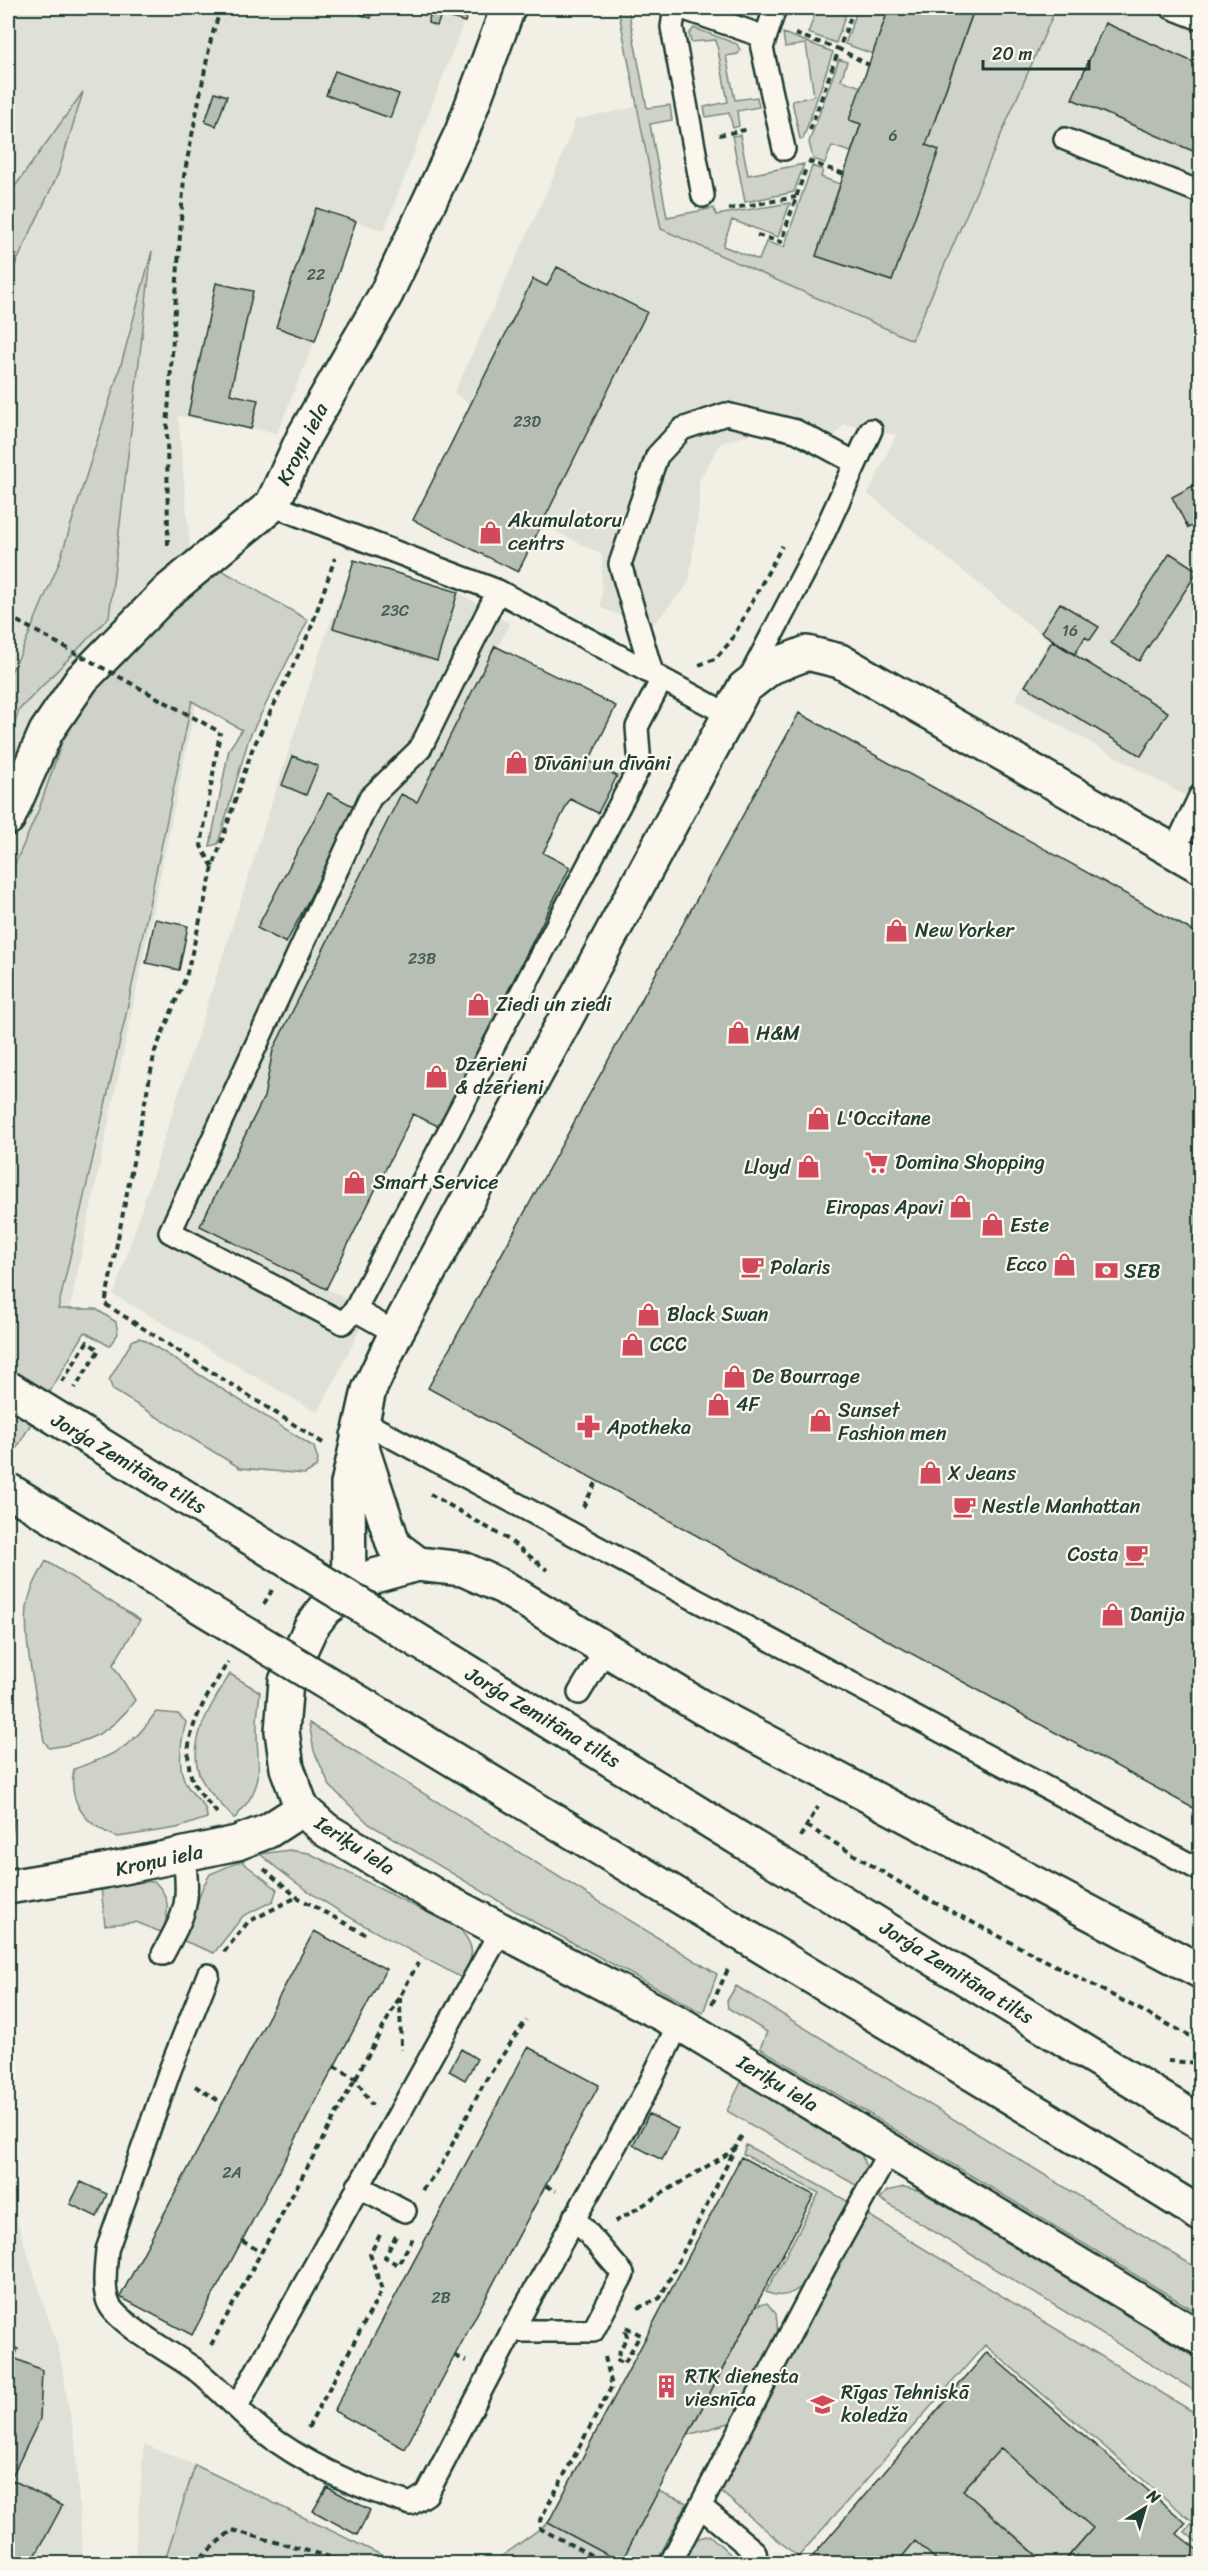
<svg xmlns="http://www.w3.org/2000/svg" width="1208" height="2571" viewBox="0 0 1208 2571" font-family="Sriracha,sans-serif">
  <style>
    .built { fill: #e0e1d6 }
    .green { fill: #cfd2c8; stroke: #77887e; stroke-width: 1.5 }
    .building { fill: #b7beb3; stroke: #1f3d34; stroke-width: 1.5 }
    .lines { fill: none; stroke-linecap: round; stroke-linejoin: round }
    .lane-casing { stroke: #1f3d34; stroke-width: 26 }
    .street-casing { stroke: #1f3d34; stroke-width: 38 }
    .primary-casing { stroke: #1f3d34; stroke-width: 38 }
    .path { stroke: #1f3d34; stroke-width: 4; stroke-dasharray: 6 4.5; stroke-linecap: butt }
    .lane { stroke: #fbf7ec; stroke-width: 21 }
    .street { stroke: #fbf7ec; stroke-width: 33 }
    .primary { stroke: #fbf7ec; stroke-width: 33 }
    .primary-bridge-casing { stroke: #1f3d34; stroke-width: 38; stroke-linecap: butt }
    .path-bridge { stroke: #1f3d34; stroke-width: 4; stroke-dasharray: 6 4.5; stroke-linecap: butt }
    .primary-bridge { stroke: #fbf7ec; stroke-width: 33 }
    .labels { text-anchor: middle; stroke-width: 4.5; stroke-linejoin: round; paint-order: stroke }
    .number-label { font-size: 16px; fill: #455d54 }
    .street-label { font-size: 20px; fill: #1f3d34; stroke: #fbf7ec }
    .poi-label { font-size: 20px; fill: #1f3d34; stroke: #fbf7ec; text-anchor: start }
  </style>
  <rect width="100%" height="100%" fill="#f2f0e5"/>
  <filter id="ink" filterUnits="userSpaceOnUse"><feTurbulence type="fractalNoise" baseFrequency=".0167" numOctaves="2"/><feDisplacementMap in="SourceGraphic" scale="12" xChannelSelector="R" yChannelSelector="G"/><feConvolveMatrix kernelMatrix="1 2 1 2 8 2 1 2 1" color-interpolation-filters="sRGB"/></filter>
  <g filter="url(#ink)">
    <!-- built -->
    <path class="built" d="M8,8h461l-85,223 -29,-10 -40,120 -38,92 -99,-17 24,259 -134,643 -60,108z
      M1057,8h143v796l-185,-104 34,-59 -181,-147 28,-59 -52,-11 -27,34 -27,-16 -21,-8 -11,-2 -37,11 -22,37v27l-10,76 -35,41 -17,-3 -36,-13 1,-53 -60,-31 -24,48 -105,-52 57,-115 -16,-12 102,-222 20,-52 60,-12 25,122 251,111z
      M354,560l104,32 52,32 -93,178 -17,-7 -127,255 -9,47 -64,129 170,84 -52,103 -204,-118 209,-652z
      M8,2193l51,158 16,89 8,123h-75z
      M144,2444l51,21 203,98 -264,1z"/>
    <!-- green -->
    <path class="green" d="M618,8h10l19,100 23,-3 2,15 -22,4 17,93 47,-9 2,7 74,-12 -12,34 -46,-17 -9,26 36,14 7,-18 18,5 28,-81 11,4 -2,7 19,7 -24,72 75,25 35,-136 47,-132 -15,-5h98l-144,332 -251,-111z
      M817,8h31l-12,35 -28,-10z
      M858,8h31l-16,46 -28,-10z
      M694,28l43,16 3,6 -2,4 -12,2 9,44 22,-3 2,10 -22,4 2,15 -6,2 -4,-15 -23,4 -2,-10 24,-5 -12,-62 -25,2 -2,-8z
      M783,33l50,19 -30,87h-3l-8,-38 22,-5 -8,-52 -21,3z
      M839,59l8,3 -6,18 20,7v37l-10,28 -19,-6 -7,17 -12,-4 -4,-17z
      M83,92l-25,82 -50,106v-84z
      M740,135l8,40 56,-11 -10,28 -49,10 -13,-66z
      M152,251l-43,366 -90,93 -11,34v-67l12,-22 39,-92 63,-202z
      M218,568l90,52 -59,118 -31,106 -8,2 19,-97 13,-19 -50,-29 -67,318 -67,290h38l20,13 2,12 -9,12 -24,-14 -77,131v-583l31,-71 26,-76 16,-31 85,-90z
      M138,1338l5,1 171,108 4,13 -2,7 -11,7 -65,-6 -127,-78 -4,-10 23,-39z
      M46,1561l94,59 -27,45 22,35c-23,33 -47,43 -86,48l-5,-7c-6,-39 -21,-95 -17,-133 2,-17 11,-32 19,-47z
      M230,1674l30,18c-1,11 -3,22 -3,33 -1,45 12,56 -23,94 -11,-14 -32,-31 -36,-49 -9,-34 16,-69 32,-96z
      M156,1712l22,2 8,8c-5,19 -10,48 2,65 7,12 19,16 19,31l-30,10 -59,9c-31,-11 -51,-33 -44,-68 41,-15 56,-19 82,-57z
      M309,1723l408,251 -14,39 -169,-91 -165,-98 -39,-38 -16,-35z
      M8,1768c2,23 12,54 0,75z
      M289,1850l20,3 151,76c17,20 13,27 2,49 -70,-38 -142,-71 -202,-124z
      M241,1861l36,28 -4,12 -30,15 -29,37 -30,-12 19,-55 7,-12z
      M143,1882h12c17,17 13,29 8,51l-27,-11 -31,3 -4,-37z
      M736,1986l464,284v44l-440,-266 7,-16 -39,-24 -1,-7z
      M742,2080l119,74 7,18 -9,15 -132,-76z
      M746,2145l103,57 -42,80c-12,11 -25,18 -41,10l53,-99 -76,-39z
      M904,2187l17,4 279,169v34l-320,-195 7,-8z
      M865,2213l335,203v129l-15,-13 8,-10 -208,-177 -187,212 -78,-66z
      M767,2303l9,11 2,19 -46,89 -44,13 68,-129z
      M1001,2448l92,80 -31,35h-16l-83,-73z
      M195,2465l203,98h-234z
      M658,2491l29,12 -31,60 -165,1 57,-41 73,39z
      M709,2535l31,28h-56l12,-24z
      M915,2541l26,22 -45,1z"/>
    <!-- building -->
    <path class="building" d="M364,8h10l-3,10 -10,-3z
      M414,8h55l-4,14 -24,-7 -4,11 -9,-3 3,-11z
      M889,8h69l15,4 -47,133 13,5 -47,131 -76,-25 45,-132 -12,-4z
      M1105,23l95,42v89l-128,-55z
      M335,71l64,23 -9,24 -64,-23z
      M215,92l12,4 -11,30 -11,-4z
      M316,208l40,13 -41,120 -39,-14z
      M557,267l90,45 -129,260 -105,-52 120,-241 14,7z
      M216,283l37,8 -23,103 28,6 -7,29 -63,-14z
      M1200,482v40l-12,6 -16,-31z
      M1170,553l28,18 -59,90 -28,-18z
      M354,560l104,32 -21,69 -104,-33z
      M1060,603l39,24 -9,13 -5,-3 -10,17 -34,-22z
      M1052,641l116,71 -27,44 -116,-70z
      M495,646l121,60 -27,55 28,15 -19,37 -28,-14 -27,54 27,14 -130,260 -27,-13 -87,175 -126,-63 64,-129 9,-47 128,-256 16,8z
      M799,713l401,222v877l-772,-424z
      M293,756l25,10 -12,29 -24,-10z
      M328,793l29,15 -71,135 -29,-15z
      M155,919l33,7 -9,44 -33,-7z
      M314,1931l72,38 -194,366 -72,-38z
      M528,2047l71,38 -194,364 -71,-38z
      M461,2049l16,10 -12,21 -16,-9z
      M649,2114l29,15 -16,31 -29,-15z
      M741,2157l73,38 -193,367 -73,-39z
      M81,2182l26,12 -10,23 -27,-13z
      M8,2344l10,5 -10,23z
      M987,2352l199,171 -9,11 23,18v12h-138l31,-36 -92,-80 -38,42 83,74h-105l-26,-23 -19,23h-90z
      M14,2358l28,12 -2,49 -28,57 -4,-3v-101z
      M13,2480l49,26 -31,58h-23v-72z
      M327,2487l43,23 -13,25 -44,-24z"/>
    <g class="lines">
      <defs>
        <path id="lane" d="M675,8l-3,19 31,169
          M682,8l83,29
          M775,8l-13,40 22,101
          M1172,8l28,11
          M1065,139l135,53
          M272,505l226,86 231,124
          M652,673l-32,-109 37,-108 25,-27 44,-15 70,17 60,32
          M750,677l68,-131 53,-116
          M1174,851l26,-55
          M355,1310l-12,13 -173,-91 200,-434 50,-49 78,-158
          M396,1333l-41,-23 285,-544 -3,-39 25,-48
          M360,1420l840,450
          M579,1693l27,-44
          M163,1954c23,-43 27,-49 21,-98
          M208,1975l-38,95 -63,180c-1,15 -5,40 2,54 9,20 68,52 87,66 24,19 44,43 68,62 42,33 96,56 147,72l16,-10 85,-163 138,-248 29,-60
          M358,2186l47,25
          M512,2331h81l30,-57 -49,-57
          M237,2406l264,-476
          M700,2506l55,46 2,12
          M670,2564l154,-295 66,-119"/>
        <path id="street" d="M8,818l38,-86 36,-53 86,-88 104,-86 32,-69 82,-142 76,-162 46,-124
          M358,1436l36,110 24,18
          M349,1591l-1,-107 21,-94 27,-57 348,-645 27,-21 36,-14 33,8 360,205
          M8,1887l96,-16 133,-28 31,-12 34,-22
          M1200,1971l-497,-263 -200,-121 -40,-18 -45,-5 -44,12 -25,15 -24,18 -14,18 -25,54 -4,50 5,37 15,41 24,21 108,65 245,128 521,315"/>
        <path id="primary" d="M1077,2047l123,75
          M1039,2114l161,100"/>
      </defs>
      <!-- lane casing -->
      <use href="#lane" class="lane-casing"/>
      <!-- street casing -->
      <use href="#street" class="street-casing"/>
      <!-- primary casing -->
      <use href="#primary" class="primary-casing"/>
      <!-- path -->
      <path class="path" d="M795,34l44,15 15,-41
        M810,130l29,-81 30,16
        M719,135l31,-6
        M808,161l36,13
        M729,209l67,-12
        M757,235l24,7 25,-74
        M168,545l-1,-118 17,-251 27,-137 10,-31
        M699,665l16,-6 16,-18 51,-95
        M213,867l-12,-21 19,-114
        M62,1382l25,-40 12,8 -24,38
        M323,1443l-218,-139 50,-253 31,-74 27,-110 39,-117 58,-119 25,-73
        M430,1494l79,46 38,30
        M583,1507l14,-26
        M264,1604l8,-14
        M217,1813c-8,-10 -21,-22 -25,-34 -14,-43 15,-82 36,-117
        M807,1826l115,70 278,145
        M800,1837l18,-30
        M264,1869l33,28 68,37
        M224,1952l24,-30 49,-25
        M400,1997l1,53
        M712,2004l17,-37
        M1168,2061l32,2
        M334,2066l22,13 16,26
        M195,2086l27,17
        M546,2186l10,5
        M422,2190l18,-22 44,-85 42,-63
        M615,2222l119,-72
        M396,2236l-11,21 13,8 15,-27
        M242,2241l19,11
        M638,2308l22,-10 83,-165
        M626,2327l20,11
        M625,2331l2,5 -11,23 8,5 16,-29
        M211,2345l207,-382
        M455,2356l11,5
        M605,2357l7,29 -72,134 1,9 67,35
        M308,2428l74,-138 -12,-36 12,-23
        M193,2564l39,-34 123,34"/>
      <!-- lane -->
      <use href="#lane" class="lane"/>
      <!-- street -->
      <use href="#street" class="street"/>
      <!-- primary -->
      <use href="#primary" class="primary"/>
      <defs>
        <path id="primary-bridge" d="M8,1388l1069,659
          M8,1490l1031,624"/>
      </defs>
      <!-- primary-bridge casing -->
      <use href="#primary-bridge" class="primary-bridge-casing"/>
      <!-- path-bridge -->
      <path class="path-bridge" d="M8,616l212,116"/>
      <!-- primary-bridge -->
      <use href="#primary-bridge" class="primary-bridge"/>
    </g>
  </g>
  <!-- icons -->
  <defs>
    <symbol id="shop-bare" viewBox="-9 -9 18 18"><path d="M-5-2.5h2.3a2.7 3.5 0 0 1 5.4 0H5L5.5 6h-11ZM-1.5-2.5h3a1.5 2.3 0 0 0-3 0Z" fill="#d1495b" stroke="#fbf7ec" stroke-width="2.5" paint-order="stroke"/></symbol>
    <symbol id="supermarket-bare" viewBox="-9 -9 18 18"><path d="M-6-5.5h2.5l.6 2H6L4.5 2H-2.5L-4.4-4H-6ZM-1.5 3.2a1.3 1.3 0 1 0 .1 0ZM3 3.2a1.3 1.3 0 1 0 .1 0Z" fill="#d1495b" stroke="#fbf7ec" stroke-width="2.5" paint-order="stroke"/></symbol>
    <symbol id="cafe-bare" viewBox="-9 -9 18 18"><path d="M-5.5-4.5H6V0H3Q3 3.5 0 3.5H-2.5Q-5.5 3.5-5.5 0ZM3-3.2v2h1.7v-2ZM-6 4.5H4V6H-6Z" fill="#d1495b" stroke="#fbf7ec" stroke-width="2.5" paint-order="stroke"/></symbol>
    <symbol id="bank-bare" viewBox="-9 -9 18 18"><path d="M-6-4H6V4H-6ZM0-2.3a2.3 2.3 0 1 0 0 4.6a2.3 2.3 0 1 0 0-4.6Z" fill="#d1495b" stroke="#fbf7ec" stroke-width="2.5" paint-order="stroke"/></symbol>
    <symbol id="pharmacy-bare" viewBox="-9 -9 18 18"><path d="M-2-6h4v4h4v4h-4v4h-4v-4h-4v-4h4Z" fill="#d1495b" stroke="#fbf7ec" stroke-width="2.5" paint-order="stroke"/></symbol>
    <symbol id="building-bare" viewBox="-9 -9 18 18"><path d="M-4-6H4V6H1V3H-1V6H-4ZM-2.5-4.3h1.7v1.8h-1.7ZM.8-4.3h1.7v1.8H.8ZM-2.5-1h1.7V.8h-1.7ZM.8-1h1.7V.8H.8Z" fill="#d1495b" stroke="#fbf7ec" stroke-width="2.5" paint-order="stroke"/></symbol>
    <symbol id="school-bare" viewBox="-9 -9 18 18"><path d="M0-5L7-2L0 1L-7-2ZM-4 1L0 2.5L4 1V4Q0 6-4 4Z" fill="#d1495b" stroke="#fbf7ec" stroke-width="2.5" paint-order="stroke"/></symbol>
  </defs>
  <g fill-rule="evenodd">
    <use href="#shop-bare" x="474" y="516" width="33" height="33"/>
    <use href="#shop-bare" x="500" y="746" width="33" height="33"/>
    <use href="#shop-bare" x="880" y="914" width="33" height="33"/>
    <use href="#shop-bare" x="462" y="988" width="33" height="33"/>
    <use href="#shop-bare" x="722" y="1016" width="33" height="33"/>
    <use href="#shop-bare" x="420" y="1060" width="33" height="33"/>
    <use href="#shop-bare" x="802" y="1102" width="33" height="33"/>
    <use href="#supermarket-bare" x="860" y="1146" width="33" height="33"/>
    <use href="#shop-bare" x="792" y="1150" width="33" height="33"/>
    <use href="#shop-bare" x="338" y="1166" width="33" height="33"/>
    <use href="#shop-bare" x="944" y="1190" width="33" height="33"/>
    <use href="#shop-bare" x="976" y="1208" width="33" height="33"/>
    <use href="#shop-bare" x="1048" y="1248" width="33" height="33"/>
    <use href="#cafe-bare" x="736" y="1250" width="33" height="33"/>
    <use href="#bank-bare" x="1090" y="1254" width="33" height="33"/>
    <use href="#shop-bare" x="632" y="1298" width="33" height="33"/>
    <use href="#shop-bare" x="616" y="1328" width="33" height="33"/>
    <use href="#shop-bare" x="718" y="1360" width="33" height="33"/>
    <use href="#shop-bare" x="702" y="1388" width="33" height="33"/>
    <use href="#shop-bare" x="804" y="1404" width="33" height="33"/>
    <use href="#pharmacy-bare" x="572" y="1410" width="33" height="33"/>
    <use href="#shop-bare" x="914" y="1456" width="33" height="33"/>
    <use href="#cafe-bare" x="948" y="1490" width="33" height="33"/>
    <use href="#cafe-bare" x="1120" y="1538" width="33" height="33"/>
    <use href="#shop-bare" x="1096" y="1598" width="33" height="33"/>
    <use href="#building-bare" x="650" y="2370" width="33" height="33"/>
    <use href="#school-bare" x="806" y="2388" width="33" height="33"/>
  </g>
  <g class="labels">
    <!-- number labels -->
    <g class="number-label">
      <text x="893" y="141">6</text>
      <text x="316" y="280">22</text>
      <text x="527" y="427">23D</text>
      <text x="395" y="616">23C</text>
      <text x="1070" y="636">16</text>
      <text x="422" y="964">23B</text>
      <text x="232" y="2178">2A</text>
      <text x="441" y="2303">2B</text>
    </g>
    <!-- street labels -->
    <g class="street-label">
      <text transform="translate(302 444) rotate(-63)" y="7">Kroņu iela</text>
      <text transform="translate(129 1463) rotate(31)" y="7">Jorģa Zemitāna tilts</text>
      <text transform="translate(543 1717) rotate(31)" y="7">Jorģa Zemitāna tilts</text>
      <text transform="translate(355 1845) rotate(33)" y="7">Ieriķu iela</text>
      <text transform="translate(159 1860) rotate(-12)" y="7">Kroņu iela</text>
      <text transform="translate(957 1972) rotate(32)" y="7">Jorģa Zemitāna tilts</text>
      <text transform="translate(778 2083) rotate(31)" y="7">Ieriķu iela</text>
    </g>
    <!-- poi labels -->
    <g class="poi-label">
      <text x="508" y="527">Akumulatoru<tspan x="508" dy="23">centrs</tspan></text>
      <text x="534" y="770">Dīvāni un dīvāni</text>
      <text x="915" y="937">New Yorker</text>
      <text x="496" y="1011">Ziedi un ziedi</text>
      <text x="756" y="1040">H&amp;M</text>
      <text x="455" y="1071">Dzērieni<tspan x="455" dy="23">&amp; dzērieni</tspan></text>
      <text x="837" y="1125">L'Occitane</text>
      <text x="895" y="1169">Domina Shopping</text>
      <text x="790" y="1174" text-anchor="end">Lloyd</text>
      <text x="373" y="1189">Smart Service</text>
      <text x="943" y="1214" text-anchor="end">Eiropas Apavi</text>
      <text x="1010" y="1232">Este</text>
      <text x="1047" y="1271" text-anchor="end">Ecco</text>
      <text x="770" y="1274">Polaris</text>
      <text x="1124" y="1278">SEB</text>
      <text x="667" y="1321">Black Swan</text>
      <text x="650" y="1351">CCC</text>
      <text x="752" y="1383">De Bourrage</text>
      <text x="736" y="1411">4F</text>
      <text x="838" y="1417">Sunset<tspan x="838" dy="23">Fashion men</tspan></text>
      <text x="607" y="1434">Apotheka</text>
      <text x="948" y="1480">X Jeans</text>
      <text x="982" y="1513">Nestle Manhattan</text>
      <text x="1118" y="1561" text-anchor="end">Costa</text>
      <text x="1130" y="1621">Danija</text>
      <text x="685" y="2383">RTK dienesta<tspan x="685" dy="23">viesnīca</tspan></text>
      <text x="841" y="2399">Rīgas Tehniskā<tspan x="841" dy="23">koledža</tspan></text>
    </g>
  </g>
  <!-- margin -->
  <rect width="1208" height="2571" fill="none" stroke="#fbf7ec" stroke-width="30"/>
  <rect x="15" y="15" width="1178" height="2541" fill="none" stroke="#1f3d34" stroke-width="2" filter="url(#ink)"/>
  <!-- north arrow -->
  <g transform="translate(1145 2508) rotate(37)" stroke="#fbf7ec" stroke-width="4.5" paint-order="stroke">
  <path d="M0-4.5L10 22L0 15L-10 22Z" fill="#1f3d34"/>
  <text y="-9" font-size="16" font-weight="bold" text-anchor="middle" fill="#1f3d34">N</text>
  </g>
  <!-- scale -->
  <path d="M983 60v9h106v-9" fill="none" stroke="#1f3d34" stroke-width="3"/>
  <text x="992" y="60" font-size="18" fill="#1f3d34" stroke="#fbf7ec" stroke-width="4.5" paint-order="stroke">20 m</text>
</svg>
